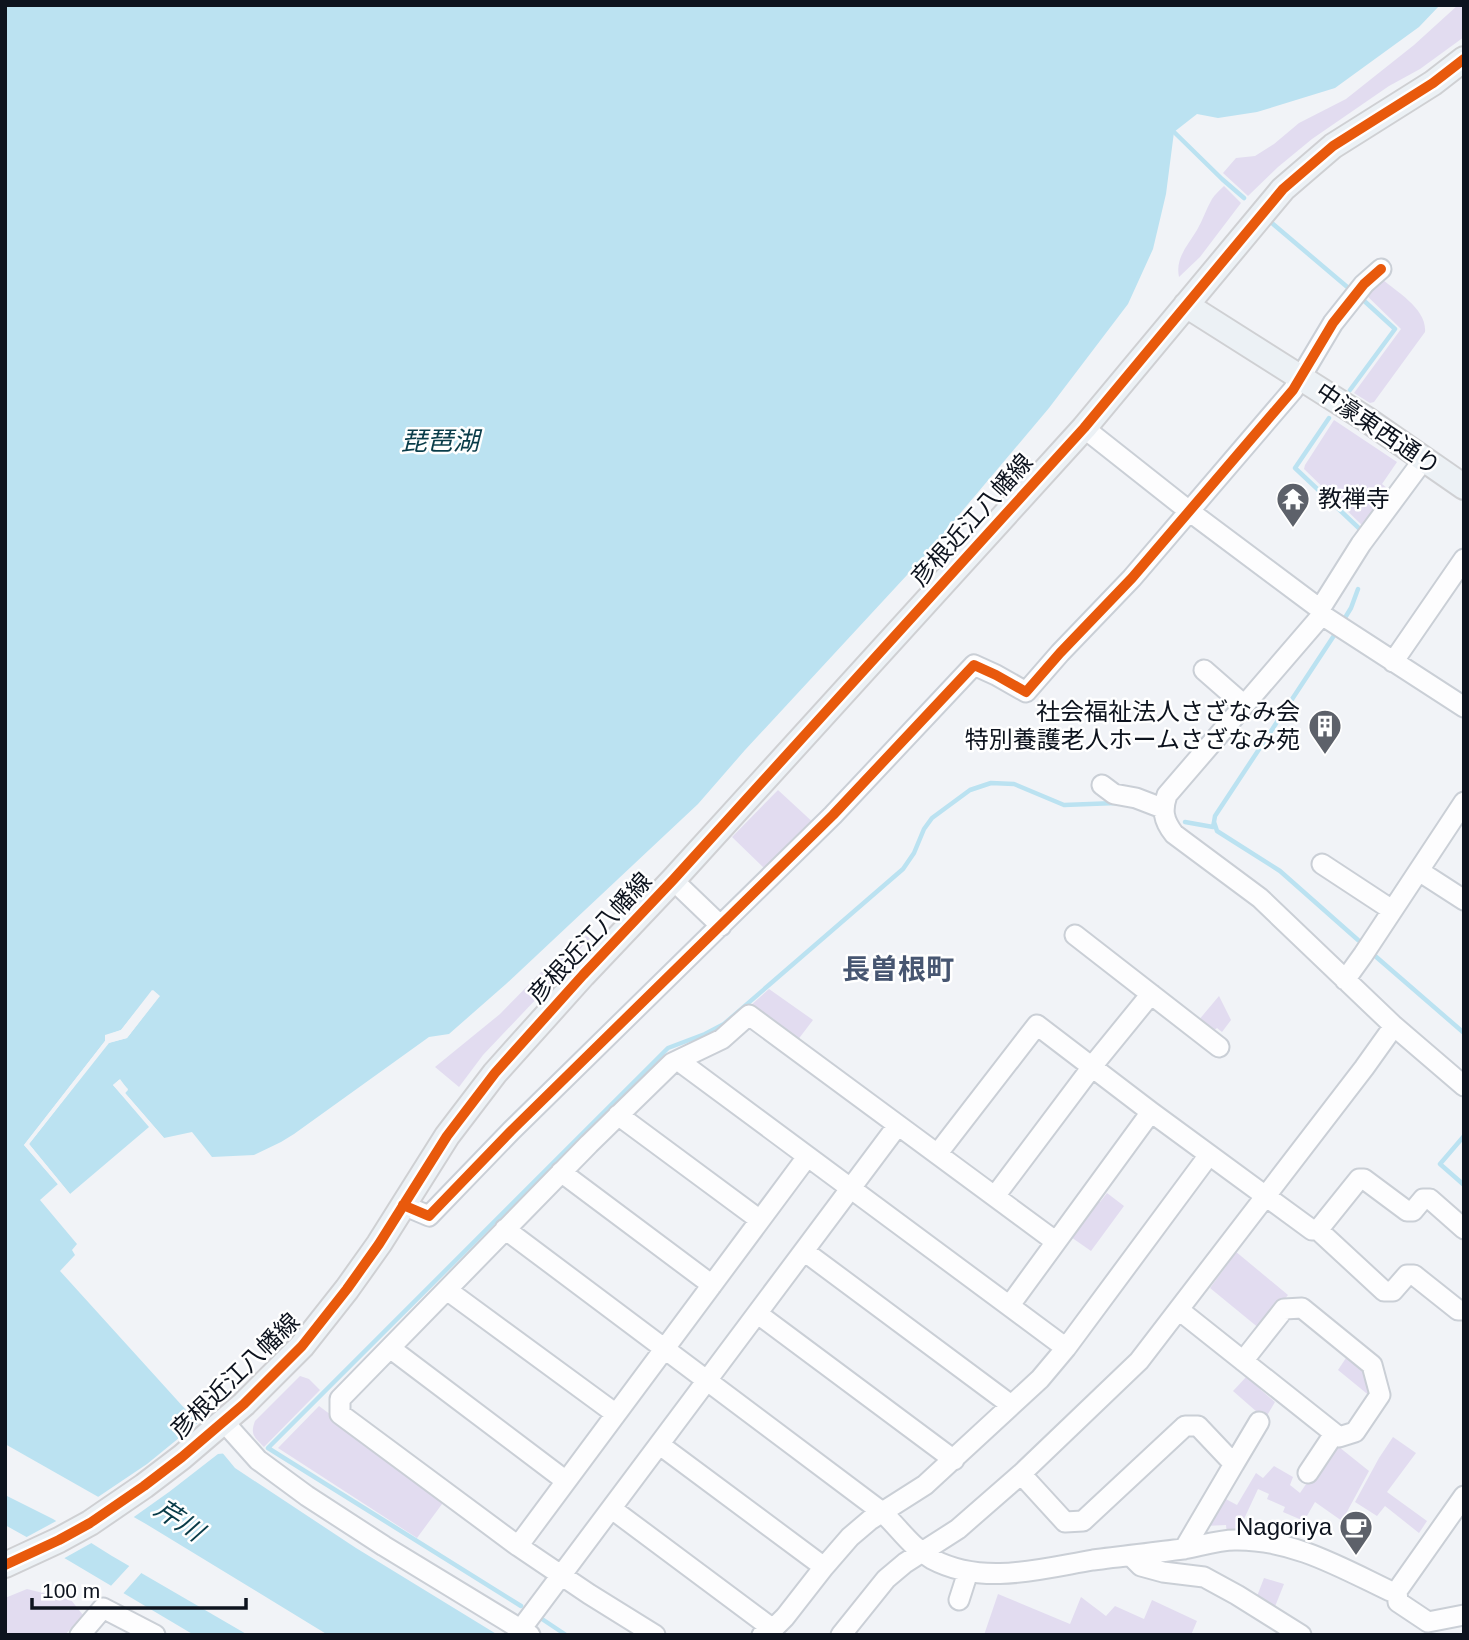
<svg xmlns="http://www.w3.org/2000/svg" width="1469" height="1640" viewBox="0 0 1469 1640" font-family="Helvetica,'Noto Sans JP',sans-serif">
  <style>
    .green { fill: #e2dcf0 }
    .water { fill: #bbe2f1 }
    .pier { fill: #f1f3f7 }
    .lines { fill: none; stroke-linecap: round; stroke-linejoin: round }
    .stream { stroke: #bbe2f1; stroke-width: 4.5 }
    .minor-casing { stroke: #cacfd6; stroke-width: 23 }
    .major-casing { stroke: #cfd0d3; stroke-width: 28 }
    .minor { stroke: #fdfdfe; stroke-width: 19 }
    .major { stroke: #ecf1f5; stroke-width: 24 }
    .cycleway-casing { stroke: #fff; stroke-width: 15 }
    .cycleway { stroke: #e8590c; stroke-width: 10 }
    .labels { text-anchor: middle; stroke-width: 5; stroke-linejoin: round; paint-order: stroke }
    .street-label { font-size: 24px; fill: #0d131e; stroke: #fff }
    .poi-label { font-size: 24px; fill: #0d131e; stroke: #fff; text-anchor: end }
    .water-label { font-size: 26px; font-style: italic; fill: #093c49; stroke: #fff }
    .quarter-label { font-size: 28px; font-weight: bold; fill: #475671; stroke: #fff }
  </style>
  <rect width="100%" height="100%" fill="#f1f3f7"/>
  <!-- green -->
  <path class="green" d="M1458,5h6v32l-44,32 -31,17 -77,53 -34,28 -30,29 -25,-23 13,-15 19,-2 19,-12 25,-21 47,-24 68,-54z
    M1224,186l17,17 -41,54 -21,20c-4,-19 9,-32 18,-47 6,-10 9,-21 15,-31 3,-5 8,-9 12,-13z
    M1382,279c15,13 45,30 43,53l-51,70 -4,1 -16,-10 47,-64 -39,-38z
    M1334,420l63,42 -15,22 12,10 -27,36 -63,-61 1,-4z
    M778,790l39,36 -49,46 -36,-35z
    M586,936l4,2 -32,35 1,2 -76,80 -24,32 -24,-20 65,-53 60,-61z
    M769,989l44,31 -16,21 -48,-34z
    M1219,996l12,24 -9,12 -5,-4 -5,4 -14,-11z
    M1107,1193l17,13 -33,45 -23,-16 27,-36 5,3z
    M1235,1251l53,44 -28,34 -50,-41 25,-34z
    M1348,1355l1,3 18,13 4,26 -33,-27z
    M1248,1375l12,10 1,5 14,12 -10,17 -32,-28z
    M300,1376l9,3 11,11 -56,57c-10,-11 -14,-12 -9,-26z
    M319,1406l126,94 -28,38 -139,-90z
    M1393,1437l23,16 -29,39 40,29 -8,12 -34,-27 -8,10 -22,-14 24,-44z
    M1334,1443l35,28 -27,50 -27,-19 -11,19 -21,-9 2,-5 -18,-8 2,-5 -11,-5 -14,30 -4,14 -13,2 -1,-10 -20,1 16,-29 15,8 19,-32 7,5 11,-12 19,11 -3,8 10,8z
    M1264,1578l20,6 -12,30 -18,-10z
    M27,1589l44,11 12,15 -18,20h-60v-37z
    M998,1594l72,30 11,-27 25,19 9,-10 29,13 8,-19 45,21 -6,14h-207z"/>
  <!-- water -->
  <path class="water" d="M5,5h1435l-21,22 -84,61 -78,24 -39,6 -21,-4 -23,18 -8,62 -13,55 -25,55 -79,104 -129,153 -175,189 -47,54 -192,180 -57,50 -20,3 -135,97 -13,8 -27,13 -42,2 -20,-25 -28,6 -39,-45 3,-4 -9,-9 -6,5 36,42 -79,67 -41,-50 80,-101 18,-5 32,-42 -7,-6 -31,40 -16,6v5l-81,104 34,39 -18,16 37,44 -5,6 3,5 -15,16 136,150 39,47 121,80 142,87h-170l-182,-111 -141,-80z
    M5,1495l48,24 59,37 136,79h-54l-128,-76 -61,-34z"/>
  <!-- pier -->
  <path class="pier" d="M153,990l7,6 -33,42 -19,5 -79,101 41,50 -2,2 -44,-51 81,-104v-6l16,-5z
    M120,1079l8,11 -3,3 39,45 -2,2 -49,-55z
    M201,1420l27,33 -10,1 -49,38 -38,27 -36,-20 52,-35z
    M60,1519l35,22 -34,19 -38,-21z
    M132,1563l12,7 -23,26 -12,-8z"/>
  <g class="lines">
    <!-- stream -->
    <path class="stream" d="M1170,131l4,1 48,47 22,19
      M1273,224l79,67
      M1350,390l45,-61 -34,-31
      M1329,418l-34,50 68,64
      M1343,621l8,-13 7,-19
      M1337,631l-122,185 -1,6 3,9 63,40 78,69
      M1185,822l28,5 1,-5
      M1374,955l90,78
      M1464,1136l-24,28 24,21
      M521,1606l-253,-158 400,-400 37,-14 19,-10 179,-155 11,-16 10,-24 8,-11 38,-28 21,-7 23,1 50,21 52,-2
      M542,1619l24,16"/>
    <defs>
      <path id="minor" d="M1084,428l105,83 131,98 2,6 142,92
        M1320,609l41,-65 63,-85
        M1322,615l-155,180c-5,15 -4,25 7,39l86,64 134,128 70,60
        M1393,662l71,-103
        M1204,670l40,35
        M1102,785l12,9 22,4 26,10
        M1322,864l70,46
        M1419,871l45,29
        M673,880l48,46
        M1075,935l144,112
        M1345,980l18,-25 101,-153
        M679,1061l387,287
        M618,1115l142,105
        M938,1153l99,-128 114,87 161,118h6l41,-51h5l43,32h6l10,-12h7l34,30
        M561,1172l151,113
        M995,1196l103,-137 53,-65
        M403,1205l26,11 82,-85 322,-316 141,-150 22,10 30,17 34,-39 72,-75 161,-188 40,-67 31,-39 17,-15
        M505,1229l377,283c18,17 28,34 50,47 51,27 108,10 161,1 30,-4 60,-7 90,-11 17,-3 35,-9 52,-9 57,-1 105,27 155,51h7
        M1318,1230l66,61h9l14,-16h7l44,35h6
        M804,1251l207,154
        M447,1290l169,124
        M1010,1305l141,-193
        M1179,1310l160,127 16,-5 25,-37 -8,-30 -70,-57 -18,1 -41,52
        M758,1314l196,146
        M390,1348l176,133
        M224,1422l34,38 49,36 77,50 146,89
        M660,1445l164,122
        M1308,1473l26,-39
        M1021,1474l44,48 18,-1 102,-95h13l36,38 25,-42
        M1464,1496l-67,95 1,11 30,20 36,-7
        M612,1509l161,120
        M518,1546l289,-389
        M1184,1549l50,-85
        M1131,1556l10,10 22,6 41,5 33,18 64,40
        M959,1600l9,-28
        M521,1629l377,-504
        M80,1635l23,-27 52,27
        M655,1635l-66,-41 -71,-48 -178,-132v-15l249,-255 83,-81 50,-24 27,-24 306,226
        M762,1635l11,-6 12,-12 39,-50 26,-30 20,-17 55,-35 115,-106 26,-31 143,-193
        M841,1635l45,-56 19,-16 53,-34 63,-55 118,-113 225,-293 30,-42"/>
      <path id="major" d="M1186,305l180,114 98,68
        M5,1565l54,-25 31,-17 54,-37 38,-29 62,-53 58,-58 45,-57 32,-45 68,-108 48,-63 88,-98 90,-95 411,-452 199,-239 50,-43 100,-63 31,-24"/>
    </defs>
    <!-- minor casing -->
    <use href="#minor" class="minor-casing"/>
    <!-- major casing -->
    <use href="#major" class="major-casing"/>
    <!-- minor -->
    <use href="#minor" class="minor"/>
    <!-- major -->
    <use href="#major" class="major"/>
    <defs>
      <path id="cycleway" d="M403,1205l26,11 82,-85 322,-316 141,-150 22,10 30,17 34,-39 72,-75 161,-188 40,-67 31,-39 17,-15
        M5,1565l54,-25 31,-17 54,-37 38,-29 62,-53 58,-58 45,-57 32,-45 68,-108 48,-63 88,-98 90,-95 411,-452 199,-239 50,-43 100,-63 31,-24"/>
    </defs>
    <!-- cycleway casing -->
    <use href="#cycleway" class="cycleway-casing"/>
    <!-- cycleway -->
    <use href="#cycleway" class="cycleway"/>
  </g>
  <!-- icons -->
  <defs>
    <symbol id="temple-pin" viewBox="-11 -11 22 30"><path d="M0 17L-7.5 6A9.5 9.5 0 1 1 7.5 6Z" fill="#5d616a" stroke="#fff"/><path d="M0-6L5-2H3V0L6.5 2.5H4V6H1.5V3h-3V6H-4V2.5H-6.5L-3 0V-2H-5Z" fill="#fff"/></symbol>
    <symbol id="building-pin" viewBox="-11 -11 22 30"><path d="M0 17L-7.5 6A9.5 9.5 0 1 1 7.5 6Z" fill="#5d616a" stroke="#fff"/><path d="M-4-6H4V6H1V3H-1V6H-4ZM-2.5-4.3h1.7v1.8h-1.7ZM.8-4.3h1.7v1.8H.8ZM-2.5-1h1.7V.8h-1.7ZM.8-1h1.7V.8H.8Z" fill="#fff"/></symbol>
    <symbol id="cafe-pin" viewBox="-11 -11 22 30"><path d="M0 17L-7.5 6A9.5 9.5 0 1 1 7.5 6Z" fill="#5d616a" stroke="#fff"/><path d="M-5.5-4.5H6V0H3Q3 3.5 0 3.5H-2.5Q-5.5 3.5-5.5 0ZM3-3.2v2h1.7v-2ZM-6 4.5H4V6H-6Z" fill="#fff"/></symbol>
  </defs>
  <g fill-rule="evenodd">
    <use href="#temple-pin" x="1274" y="480" width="38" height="52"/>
    <use href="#building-pin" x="1306" y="707" width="38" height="52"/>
    <use href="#cafe-pin" x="1337" y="1508" width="38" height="52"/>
  </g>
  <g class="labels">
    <!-- street labels -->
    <g class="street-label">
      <text transform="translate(1378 429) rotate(34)" y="8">中濠東西通り</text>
      <text transform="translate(972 520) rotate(-48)" y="8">彦根近江八幡線</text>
      <text transform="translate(590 938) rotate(-47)" y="8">彦根近江八幡線</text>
      <text transform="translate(235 1376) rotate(-44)" y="8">彦根近江八幡線</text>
    </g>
    <!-- poi labels -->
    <g class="poi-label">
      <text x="1318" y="507" text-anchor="start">教禅寺</text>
      <text x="1300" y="720">社会福祉法人さざなみ会<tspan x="1300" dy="28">特別養護老人ホームさざなみ苑</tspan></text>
      <text x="1332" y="1535">Nagoriya</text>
    </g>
    <!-- water labels -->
    <g class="water-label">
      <text x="440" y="450">琵琶湖</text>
      <text transform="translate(179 1520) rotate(34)" y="9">芹川</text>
    </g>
    <!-- quarter labels -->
    <g class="quarter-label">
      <text x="898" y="979">長曽根町</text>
    </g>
  </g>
  <!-- border -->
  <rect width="1469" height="1640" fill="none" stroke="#0d131e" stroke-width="14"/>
  <!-- scale -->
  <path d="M32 1598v10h214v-10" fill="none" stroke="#0d131e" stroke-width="3.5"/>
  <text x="42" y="1598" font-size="21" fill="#0d131e" stroke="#ffffff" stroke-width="5" paint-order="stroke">100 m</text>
</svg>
